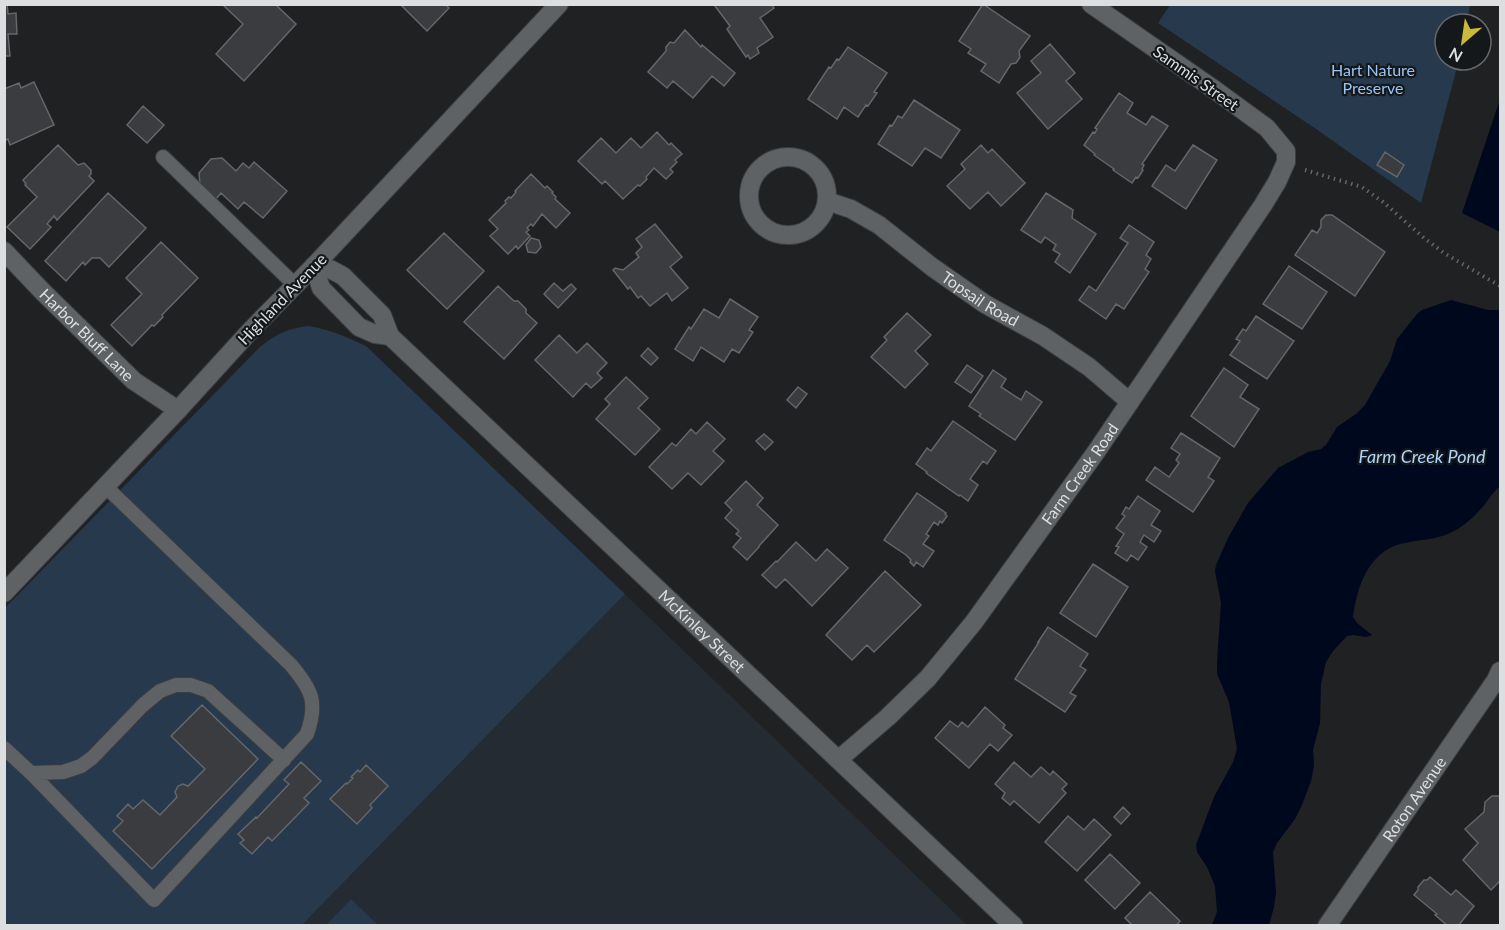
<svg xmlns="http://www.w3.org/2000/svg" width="1505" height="930" viewBox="0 0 1505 930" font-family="Lato,sans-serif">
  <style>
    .built { fill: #242b32 }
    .green { fill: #26394d }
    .water { fill: #00081d }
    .building { fill: #3a3c3f; stroke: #64676a; stroke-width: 1.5 }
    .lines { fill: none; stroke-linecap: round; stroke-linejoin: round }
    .lane-casing { stroke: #3c3e40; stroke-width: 16 }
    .street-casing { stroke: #3c3e40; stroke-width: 20 }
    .secondary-casing { stroke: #3c3e40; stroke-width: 20 }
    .path { stroke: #646668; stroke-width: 4; stroke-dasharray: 1.5 4.5; stroke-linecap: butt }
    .lane { stroke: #5f6265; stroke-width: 14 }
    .street { stroke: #5f6265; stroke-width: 18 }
    .secondary { stroke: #5f6265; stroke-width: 18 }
    .labels { text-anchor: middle; stroke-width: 4.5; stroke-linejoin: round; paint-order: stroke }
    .park-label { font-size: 16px; fill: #98c4f4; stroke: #15181a }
    .street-label { font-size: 16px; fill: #dcdee0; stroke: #15181a }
    .water-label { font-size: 18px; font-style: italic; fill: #b0d3fa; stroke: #15181a }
  </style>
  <rect width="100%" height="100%" fill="#1f2123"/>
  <!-- built -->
  <path class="built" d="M625,594l342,331 -666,1z"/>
  <!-- green -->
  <path class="green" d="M1170,5h300l-3,19h-22v36h14l-38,143 -105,-74 -158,-106z
    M308,326c21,3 39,11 58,20l259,248 -324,332 -296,-1 -1,-316 255,-261c17,-14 27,-19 49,-22z
    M351,899l27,26h-52z"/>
  <!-- water -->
  <path class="water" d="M1500,99v133l-38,-19z
    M1451,300l37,10h12v176c-6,5 -10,11 -15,18 -8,10 -19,21 -31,27 -19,10 -34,8 -54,13 -32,9 -43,43 -47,73l4,6 15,12 -6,2 -13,-2 -6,1 -14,15 -7,11 -5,22 -1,39 -7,27 1,16 -3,15 -9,24 -7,14 -18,24 -4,9 3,40 -2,15 -5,18h-57l5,-13 -2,-26 -8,-19 -10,-15 -1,-7 18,-48 19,-35 4,-13 -8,-47 -12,-28v-12l4,-59 -6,-32 1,-6 12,-27 20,-35 30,-35 30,-16 13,-3 5,-4 11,-18 19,-13 9,-9 25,-44 7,-22 20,-25 5,-4z"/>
  <!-- building -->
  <path class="building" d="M4,4h3l1,10 8,-1 1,21h-9l2,22h-6z
    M222,4h53l21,20 -52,57 -28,-27 27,-30z
    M400,4h45l4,4 -22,23z
    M717,4h54l3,4 -14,10 13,19 -16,11 2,5 -9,6 -2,-4 -2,2 -19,-28 3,-3 -15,-20z
    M983,4l47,32 -11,15 1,6 -4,6 -5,1 -12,19 -18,-12 5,-7 -18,-11 3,-4 -12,-8z
    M685,30l16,17 1,-2 33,28 -11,13 -12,-10 -19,22 -20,-17 -6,7 -19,-16 18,-21v-4l4,-5 4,1z
    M1050,44l25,29 -9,8 16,18 -34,30 -31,-36 24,-20 -10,-12z
    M848,47l39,26 -13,19 3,1 -9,13 -2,-1 -8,12 -14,-10 -7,12 -29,-20 21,-32 2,1 6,-9 2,1z
    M34,82l20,43 -44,20 -2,-6 -4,2v-52l15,-6 2,5z
    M1119,93l14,10 -6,10 19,12 6,-9 16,10 -26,38 2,1 -2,4 1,1 -5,8 -2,-1 -4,6 -19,-13 1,-1 -20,-14 1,-1 -11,-9 9,-13 2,1 2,-4 -2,-1z
    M914,100l46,30 -19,28 -16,-10 -13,18 -34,-22 12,-19 2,1 6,-10 4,2z
    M143,106l21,19 -17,18 -20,-18z
    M657,132l12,13 2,-2 11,11 -7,6 2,2 -7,7 3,3 -7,7 -12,-11 -8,9 1,2 -7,7 -2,-1 -15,14 -18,-18 -3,3 -24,-23 23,-23 15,15 15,-15 10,10z
    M58,145l20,20 6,-2 7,7v4l-2,2 5,5 -37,39 -3,-4 -7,8 4,3 -21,22 -23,-22 30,-30 -12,-12 1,-1 -3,-4z
    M981,145l7,8 4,-4 33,34 -24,23 -13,-14 -18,17 -23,-23 18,-17 -4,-5z
    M1193,145l24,15 -31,49 -34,-23 14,-21 9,6z
    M1385,152l19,13 -7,12 -20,-12z
    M222,158l14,13 7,-8 6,5 5,-6 33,29 -24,27 -19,-16 -6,7 -17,-16 -5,6 -16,-15 -1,-11 12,-14z
    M531,174l14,14 2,-2 6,6 -1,1 4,4 -1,2 15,14 -14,15 -14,-14 -9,12 -2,-2 -4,4 2,2 -3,2 4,4 -12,13 -2,-3 -8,8 -18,-18 8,-7 -9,-9 17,-17 -1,-2 4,-4 2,1 5,-6 -1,-1z
    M108,193l38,35 -37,39 -9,-9h-8l-7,7 -2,-3 -17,19 -21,-20z
    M1046,193l27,17 -1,8 24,16 -26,39 -15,-11 5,-8 -7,-4 3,-5 -11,-8 -4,6 -20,-13z
    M1326,215h6l53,37 -30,44 -60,-41 17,-25 5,3 4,-6v-7z
    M655,224l27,33 -12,10 18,21 -16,13 -5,-8 -17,13 -9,-10 -3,2 -8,-11 -2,2 -15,-19 2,-2 8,2 16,-13 -3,-4 6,-6 -6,-8z
    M1129,225l25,17 -8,13 5,4 -6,10 4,3 -25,37 -8,-5 -10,15 -27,-19 10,-14 7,5 32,-48 -8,-5z
    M444,233l40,38 -37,38 -40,-39z
    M531,238l8,2 2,7 -5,6 -8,-1 -2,-7z
    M161,242l37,36 -36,37 1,2 -9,9 -2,-1 -20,21 -21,-21 31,-31 -16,-16z
    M1289,266l38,26 -25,37 -39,-25z
    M554,283l9,8 8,-7 5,5 -18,19 -14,-14z
    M498,286l16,15h4l8,8v4l11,10 -33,36 -40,-37z
    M730,299l28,18 -9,13 4,2 -14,21 -7,-4 -8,13 -23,-15 -8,14 -18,-12 14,-22 2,2 13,-20 15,9z
    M907,313l24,22 -16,16 13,13 -23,24 -34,-31 16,-17 -3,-3z
    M1256,316l38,25 -27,38 -37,-24 10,-14 -4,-2 7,-10 3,2z
    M559,335l18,18 10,-10 20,20 -10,10 5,5 -11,10 -5,-5 -13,14 -38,-37z
    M648,348l10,10 -7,7 -10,-9z
    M967,365l16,11 -12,17 -16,-11z
    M1224,368l24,17 -8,12 19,12 -25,38 -43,-31z
    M993,370l13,9 -5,8 20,13 5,-9 16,11 -27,38 -36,-24 2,-2 -12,-8z
    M626,377l22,21 -10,10 22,21 -25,26 -39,-36 14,-15 -5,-5z
    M798,387l9,7 -11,14 -9,-8z
    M953,421l43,30 -9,13 -4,-3 -13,18 8,6 -10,16 -8,-6 -1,1 -33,-23 1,-1 -11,-8 11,-16 4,3z
    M707,422l18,17 -12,12 11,10 -23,24 -13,-12 -16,16 -23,-22 23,-24 4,3 15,-17 5,5z
    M1181,433l39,25 -12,19 6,4 -21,31 -47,-32 9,-13 14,10 10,-14 -3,-3 4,-6 -9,-6z
    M764,434l9,8 -8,8 -9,-9z
    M746,481l17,17 -6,7 21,20 -19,21v1l-12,13 -14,-13 8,-9 -5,-4 3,-3 -14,-13 7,-8 -7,-7z
    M917,493l29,20 -1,1 2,2 -5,7 -2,-2 -2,4 -4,-3 -8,12 3,2 -6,8 11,7 -11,16 -7,-5 -2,4 -4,-4 1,-2 -5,-5 -22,-15z
    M1138,496l22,15 -9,14 10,6 -7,11 -10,-7 -4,7 7,5 -9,13 -7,-5 -4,6 -12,-8 4,-6 -3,-1 8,-12 -8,-6 9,-12 -3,-2 4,-7 3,2z
    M796,542l20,19 11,-12 21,19 -36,38 -27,-27 -9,9 -14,-13 14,-14 1,1z
    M1093,564l35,23 -32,50 -36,-24z
    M885,571l36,34 -47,47 -7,-7 -15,15 -26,-25z
    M1048,627l40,27 -8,12 6,4 -16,23 6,3 -11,16 -50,-33 24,-37h-1z
    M202,705l56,54 -106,110 -39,-38 10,-10 -6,-5 11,-12 5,5 10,-9 17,15 17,-18 -2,-5 3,-6 5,-2 5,2 17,-17 -34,-33z
    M985,707l20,18 -2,3 9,7 -14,16 -8,-7 -21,24 -34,-30 15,-17 8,6 4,-5 6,5z
    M301,762l20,19 -17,17 5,5 -37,38 -4,-4 -16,17 -12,-11 4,-3 -6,-6 18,-17 1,1 32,-34 -5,-4z
    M1014,762l17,15 10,-10 9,8 3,-4 14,13 -5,5 4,4 -27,30 -25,-22 -4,4 -8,-7 3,-5 -10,-9z
    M366,765l22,21 -18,19 2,3 -15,16 -27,-25 16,-16 1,1 6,-6 -2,-1 7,-7 2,2z
    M1492,796h8v85l-9,9 -28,-30 15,-17 -13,-14 19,-17 1,-10z
    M1123,807l7,7 -9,10 -7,-7z
    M1068,816l16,14 10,-11 17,16 -34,36 -32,-29z
    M1110,854l30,29 -25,26 -30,-29z
    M1430,877l21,18 5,-5 18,16 -16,20h-10l-13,-11 2,-1 -23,-19 4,-5v-3l6,-7h3z
    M1150,892l30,29 -4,5h-43l-8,-8z"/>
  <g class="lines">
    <defs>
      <path id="lane" d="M163,157l132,128
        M4,748l27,25 123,127 153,-166c11,-32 5,-44 -16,-69l-185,-178
        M31,773l32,-1 18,-6 11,-8 51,-53 17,-14 16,-6h15l17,6 76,69"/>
      <g id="street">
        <circle cx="788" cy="196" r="39"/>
        <path id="s1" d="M827,201l24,8 28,16 53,42 53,37 58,32 46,31 41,35"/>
        <path id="s2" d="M4,251l39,41 91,89 44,29"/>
        <path d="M314,266l245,-262"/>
        <path id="s3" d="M839,759l49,-42 40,-39 46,-56 122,-170 167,-247 14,-23 9,-20v-11l-19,-23 -52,-38 -124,-86"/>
        <path id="s4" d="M1327,926l169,-246 4,-9"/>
      </g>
      <g id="secondary">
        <path id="s5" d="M314,266l16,3 13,7 39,39 8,21 624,590"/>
        <path d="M314,266l7,22 38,39 16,7 15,2"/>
        <path d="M4,593l174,-183 73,-80 63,-64"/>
      </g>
    </defs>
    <!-- lane casing -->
    <use href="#lane" class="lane-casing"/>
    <!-- street casing -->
    <use href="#street" class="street-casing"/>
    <!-- secondary casing -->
    <use href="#secondary" class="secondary-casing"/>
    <!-- path -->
    <path class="path" d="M1305,170l57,17 21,15 41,36 20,15 56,33"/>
    <!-- lane -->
    <use href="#lane" class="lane"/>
    <!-- street -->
    <use href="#street" class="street"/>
    <!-- secondary -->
    <use href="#secondary" class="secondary"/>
  </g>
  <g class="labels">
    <!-- park labels -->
    <g class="park-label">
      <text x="1373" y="76">Hart Nature<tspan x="1373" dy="18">Preserve</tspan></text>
    </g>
    <!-- street labels -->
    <g class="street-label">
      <text transform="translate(1196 78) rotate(35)" y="6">Sammis Street</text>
      <text dy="6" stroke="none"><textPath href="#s1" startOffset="183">Topsail Road</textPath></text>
      <text transform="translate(282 299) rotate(-46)" y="6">Highland Avenue</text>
      <text dy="6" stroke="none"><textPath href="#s2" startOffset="118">Harbor Bluff Lane</textPath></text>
      <text dy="6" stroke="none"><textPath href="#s3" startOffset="375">Farm Creek Road</textPath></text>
      <text dy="6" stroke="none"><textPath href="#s5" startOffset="538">McKinley Street</textPath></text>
      <text dy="6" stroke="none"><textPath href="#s4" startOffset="154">Roton Avenue</textPath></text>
    </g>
    <!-- water labels -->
    <g class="water-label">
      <text x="1422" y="463">Farm Creek Pond</text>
    </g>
  </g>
  <!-- border -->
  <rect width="1505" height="930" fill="none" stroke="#dcdee0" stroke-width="12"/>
  <!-- north arrow -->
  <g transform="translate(1463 42) rotate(209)"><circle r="28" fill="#15181a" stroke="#656769" stroke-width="1.5"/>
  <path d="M0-4.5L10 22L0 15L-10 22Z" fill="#cbba39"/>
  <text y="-9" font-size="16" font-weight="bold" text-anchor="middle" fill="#dcdee0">N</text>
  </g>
</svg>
